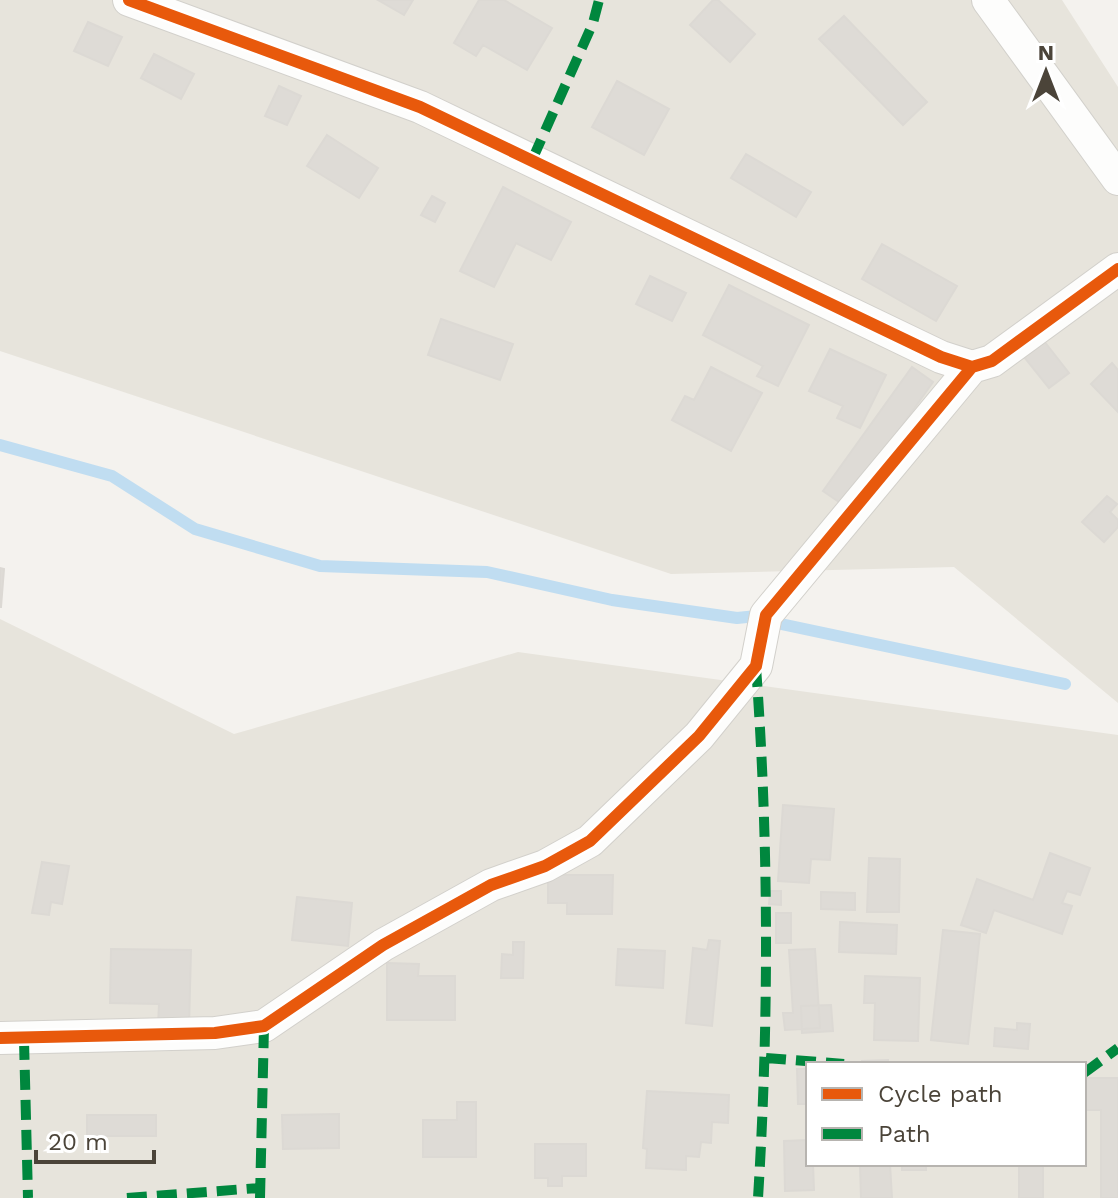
<svg xmlns="http://www.w3.org/2000/svg" width="1118" height="1198" viewBox="0 0 1118 1198" font-family="'Work Sans',sans-serif">
  <style>
    .residential { fill: #e7e4dc; fill-rule: evenodd }
    .lines { fill: none; stroke-linecap: round; stroke-linejoin: round }
    .stream { stroke: #c0ddf1; stroke-width: 12 }
    .building { fill: #dedbd6; stroke: #dcd9d4; stroke-width: 2 }
    .street-casing { stroke: #d2d0cb; stroke-width: 34 }
    .street { stroke: #fdfdfc; stroke-width: 32 }
    .quiet { stroke: #00873e; stroke-width: 10; stroke-dasharray: 20 10; stroke-linecap: butt }
    .cycleway-casing { stroke: #fff; stroke-width: 17 }
    .cycleway { stroke: #e8590c; stroke-width: 12 }
  </style>
  <rect width="100%" height="100%" fill="#f4f2ee"/>
  <!-- residential -->
  <path class="residential" d="M0,0h1062l56,87v616l-164,-136 -283,7 -671,-223z
    M0,619l234,115 284,-82 600,83v463h-1118zM808,1064h276v100h-276z"/>
  <g class="lines">
    <!-- stream -->
    <path class="stream" d="M0,445l112,31 83,53 125,37 167,6 125,28 125,18 29,-3 15,9 284,60"/>
  </g>
  <!-- building -->
  <path class="building" d="M378,0h35l-9,15z
    M479,0h25l48,28 -25,42 -44,-25 -7,11 -22,-13z
    M713,0h5l37,34 -25,28 -40,-37z
    M844,16l83,86 -24,23 -84,-86z
    M88,22l34,15 -14,29 -34,-15z
    M154,54l40,20 -13,25 -40,-21z
    M617,81l52,28 -25,46 -52,-28z
    M279,86l22,10 -14,29 -22,-9z
    M327,135l51,33 -19,30 -52,-32z
    M746,154l65,38 -15,25 -65,-39z
    M503,187l68,35 -20,38 -35,-17 -22,44 -34,-16z
    M432,196l13,7 -10,19 -14,-7z
    M882,244l75,42 -21,35 -74,-42z
    M650,276l36,17 -14,28 -36,-17z
    M729,285l80,40 -31,61 -21,-10 6,-10 -60,-31z
    M441,319l72,25 -13,36 -72,-25z
    M1044,341l25,32 -20,15 -25,-31z
    M830,349l56,26 -26,53 -23,-10 6,-12 -34,-15z
    M1112,363l6,7v42l-27,-28z
    M711,367l51,26 -31,58 -59,-31 13,-24 9,4z
    M912,367l21,15 -88,124 -22,-15z
    M1107,496l10,8 -7,8 8,8v7l-14,15 -22,-20z
    M0,568l4,1 -3,38h-1z
    M783,805l51,4 -4,51 -19,-1 -2,24 -31,-2z
    M1050,853l40,15 -10,27 -13,-4 -5,12 10,3 -10,28 -68,-24 -8,23 -25,-8 16,-46 56,21z
    M869,858l31,1 -1,53h-32z
    M42,862l27,4 -7,38 -11,-2 -2,13 -17,-2z
    M548,875h65l-1,39h-45v-11h-19z
    M770,891h11v14l-12,-1z
    M821,892l34,1v17l-34,-1z
    M297,897l55,6 -4,43 -56,-6z
    M776,913h15v30h-15z
    M840,922l57,3 -1,29 -57,-2z
    M943,930l37,4 -12,110 -37,-4z
    M709,940l11,1 -8,85 -26,-3 7,-75 14,2z
    M513,942h11l-1,36h-22l1,-24 11,1z
    M111,949l80,1 -2,77 -31,-1 1,-22 -49,-1z
    M618,949l47,2 -2,37 -47,-3z
    M815,949l5,79 -35,2 -2,-17h10l-4,-63z
    M387,963l32,1 -1,12h37v44h-68z
    M865,976l55,2 -2,63 -44,-1 1,-37h-11z
    M831,1005l2,26 -31,2 -1,-27z
    M1017,1023l13,1 -2,25 -34,-3 1,-18 22,2z
    M888,1060v4h-26v-3z
    M797,1069h11v35h-10z
    M1084,1078h34v120h-17v-88h-17z
    M647,1091l82,4 -1,28 -16,-1 -1,21 -10,-1 -2,15 -13,-1v14l-40,-2 1,-19 -4,-1z
    M457,1102h19v55h-53v-37h34z
    M339,1114v34l-56,1 -1,-34z
    M87,1115h69v21h-69z
    M808,1140v24h5l1,26 -29,1 -1,-50z
    M535,1144h51v32h-24v10h-14v-8h-13z
    M860,1164h30l2,34h-31z
    M902,1164h24v6h-24z
    M1019,1164h24v34h-24z"/>
  <g class="lines">
    <defs>
      <path id="street" d="M129,0l291,107 521,250 31,10 20,-6 126,-92
        M988,0l130,179
        M0,1038l215,-5 49,-7 119,-81 108,-60 54,-19 45,-25 109,-105 57,-70 10,-51 206,-248"/>
    </defs>
    <!-- street casing -->
    <use href="#street" class="street-casing"/>
    <!-- street -->
    <use href="#street" class="street"/>
    <!-- quiet -->
    <path class="quiet" d="M533,158l60,-135 6,-23
      M756,667c13,177 13,354 2,531
      M24,1040l4,158
      M766,1058l78,6
      M1084,1073l34,-25
      M127,1198l131,-10
      M260,1198l4,-172"/>
    <defs>
      <path id="cycleway" d="M129,0l291,107 521,250 31,10 20,-6 126,-92
        M0,1038l215,-5 49,-7 119,-81 108,-60 54,-19 45,-25 109,-105 57,-70 10,-51 206,-248"/>
    </defs>
    <!-- cycleway casing -->
    <use href="#cycleway" class="cycleway-casing"/>
    <!-- cycleway -->
    <use href="#cycleway" class="cycleway"/>
  </g>
  <!-- legend -->
  <rect x="806" y="1062" width="280" height="104" fill="#ffffff" stroke="#b7b4b0" stroke-width="2"/>
  <rect x="822" y="1088" width="40" height="12" fill="#e8590c" stroke="#b7b4b0" stroke-width="2"/>
  <text x="878" y="1102" font-size="24" fill="#4b4439">Cycle path</text>
  <rect x="822" y="1128" width="40" height="12" fill="#00873e" stroke="#b7b4b0" stroke-width="2"/>
  <text x="878" y="1142" font-size="24" fill="#4b4439">Path</text>
  <!-- north arrow -->
  <g transform="translate(1046 72)" stroke="#ffffff" stroke-width="6" paint-order="stroke">
  <path d="M0-6L14 30L0 20L-14 30Z" fill="#4b4439"/>
  <text y="-12" font-size="22" font-weight="bold" text-anchor="middle" fill="#4b4439">N</text>
  </g>
  <!-- scale -->
  <path d="M36 1150v12h118v-12" fill="none" stroke="#4b4439" stroke-width="4"/>
  <text x="48" y="1150" font-size="24" fill="#4b4439" stroke="#ffffff" stroke-width="6" paint-order="stroke">20 m</text>
</svg>
